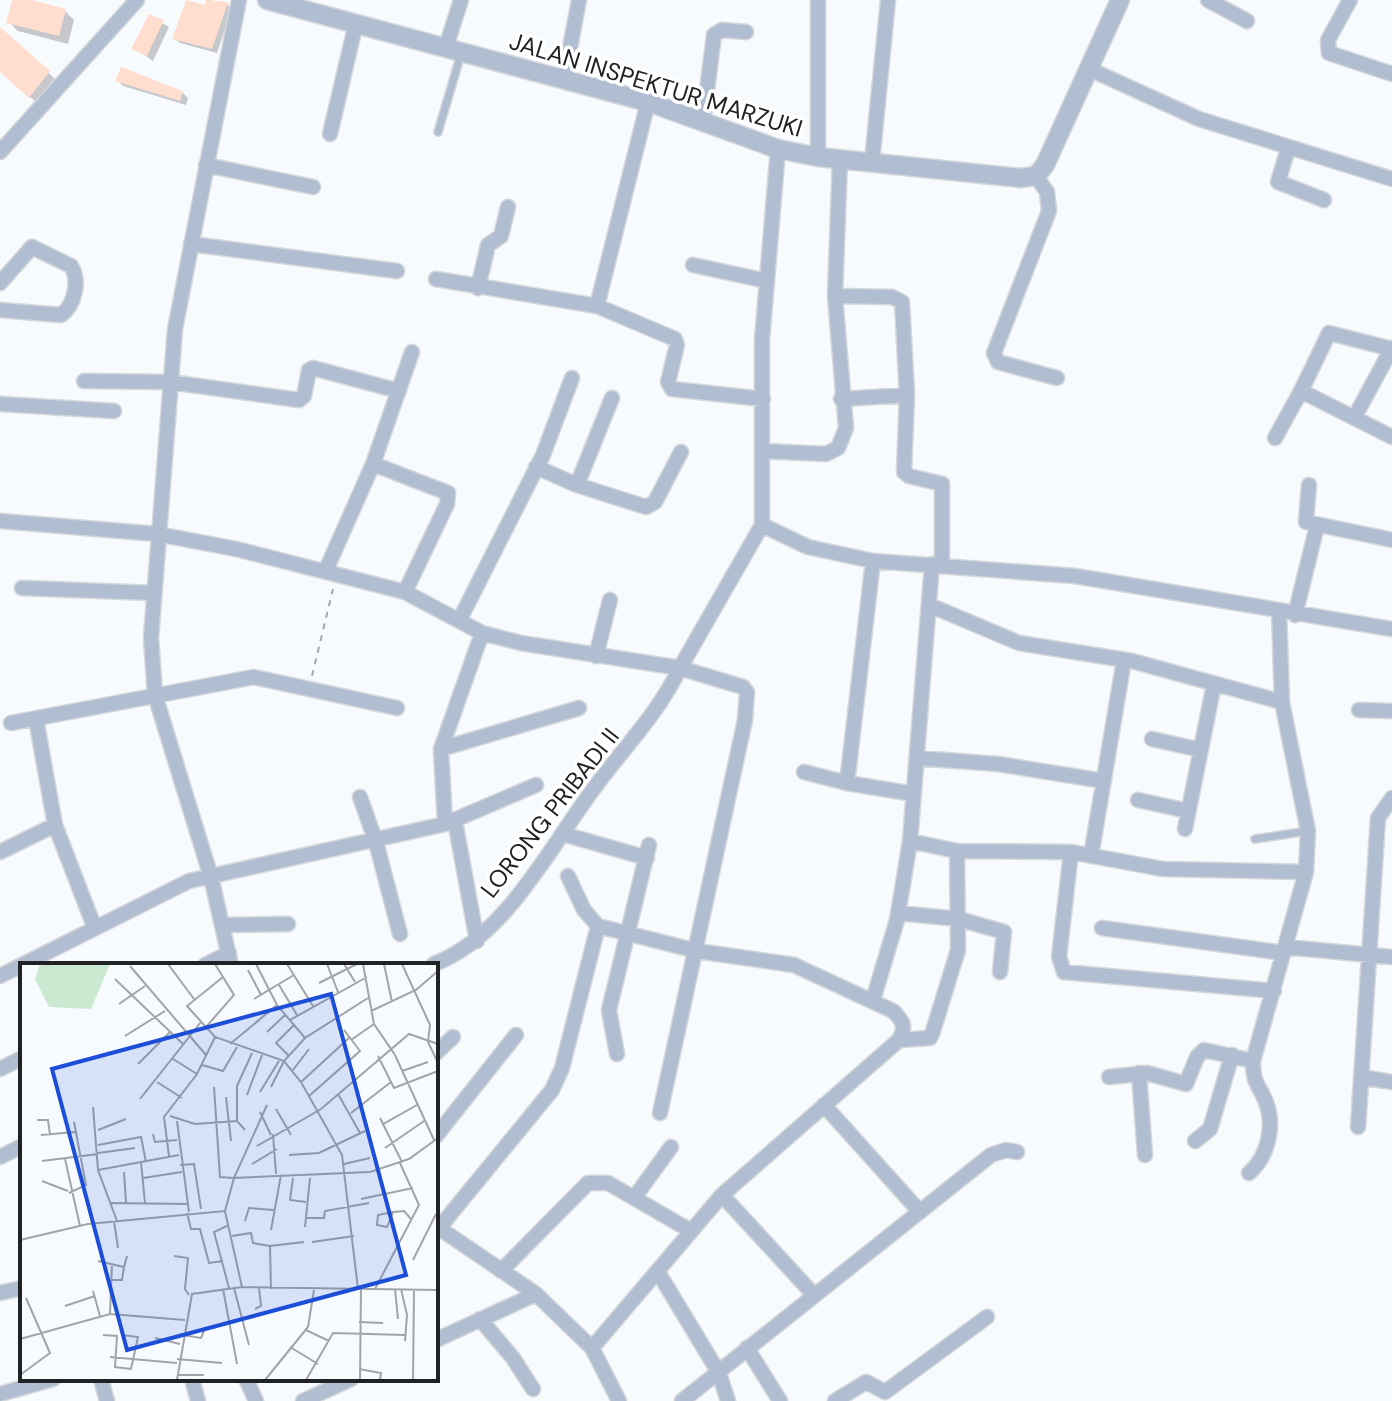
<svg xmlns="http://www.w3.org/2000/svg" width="1392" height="1401" viewBox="0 0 1392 1401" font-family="'DM Sans',sans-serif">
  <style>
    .shadow { fill: #0003 }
    .building { fill: #ffded0 }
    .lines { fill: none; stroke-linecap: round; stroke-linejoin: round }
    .service-casing { stroke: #d5d8db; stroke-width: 10 }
    .minor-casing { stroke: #d5d8db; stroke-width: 17 }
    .tertiary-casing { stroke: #d5d8db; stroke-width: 21 }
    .path { stroke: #a5a8ab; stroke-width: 2; stroke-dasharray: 6 6; stroke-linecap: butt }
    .service { stroke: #b1bed1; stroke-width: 7 }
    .minor { stroke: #b1bed1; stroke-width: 14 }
    .tertiary { stroke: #b1bed1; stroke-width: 18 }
    .labels { text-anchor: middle; stroke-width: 7; stroke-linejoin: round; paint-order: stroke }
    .street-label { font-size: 24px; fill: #202225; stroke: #fff }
    .inset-road { fill: none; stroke: #a2a4a7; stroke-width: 2 }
    .view { fill: #1d4ed8; fill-opacity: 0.15; stroke: #1d4ed8; stroke-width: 4 }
    .inset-edge { fill: none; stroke: #202225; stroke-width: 4 }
  </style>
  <rect width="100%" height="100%" fill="#f8fbfe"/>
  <!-- shadow -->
  <path class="shadow" d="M14,0l51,11 9,9 -6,24 -50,-13 -9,-9z
    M208,0l19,4 5,5 -15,44 -37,-10 -6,-5 32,-30z
    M150,16l19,11 -16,34 -19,-13z
    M0,29l56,51 -18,24 -38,-34z
    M118,81l64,11 6,6 -2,7 -63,-19z"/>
  <!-- building -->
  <path class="building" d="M12,0h20l34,9 -7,27 -53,-13z
    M186,0l19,5 1,-5 22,2 -16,47 -40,-10z
    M149,14l15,6 -17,36 -16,-7z
    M0,27l50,44 -21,27 -29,-26z
    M121,67l62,24 -3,10 -65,-20z"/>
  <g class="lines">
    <defs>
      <path id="service" d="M438,132l23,-78
        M1255,839l53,-8"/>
      <path id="minor" d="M818,0v157
        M1208,0l39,21
        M1350,0l-22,40 1,13 63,21
        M446,47l15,-47
        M1087,68l112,51 193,60
        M564,80l15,-80
        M703,122l11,-87 8,-5 24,2
        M330,134l26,-111
        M778,149l-16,191v185l46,22 65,14 202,15 317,53
        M1288,149l-10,33 46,18
        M0,152l137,-152
        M872,162l16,-162
        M206,165l107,22
        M1036,176l11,16 2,19 -55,142 4,9 59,16
        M191,244l206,27
        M693,265l74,16
        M436,279l161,27 51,-204
        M0,283l32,-36 39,19c9,14 4,39 -10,49l-61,-5
        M478,288l10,-43 13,-9 7,-29
        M835,296l57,1 10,5 5,93 -3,77 5,4 33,8v80
        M597,306l78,33 2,6 -9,37 4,7 91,10
        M84,381l86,1 129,18 5,-4 5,-26 4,-2 86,23
        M1301,391l28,-58 63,16
        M841,399l66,-4
        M0,404l114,7
        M1354,418l38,-70
        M1275,438l26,-47 91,46
        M762,451l64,3 12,-6 8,-20 -11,-132 5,-137
        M373,464l75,29 -1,11 -42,88
        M536,467l41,18 69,22 9,-5 26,-50
        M577,485l35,-87
        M1309,485l-3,37 86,18
        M0,521l157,13 79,15 169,43 77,41 39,10 159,25 82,-143
        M873,561l-26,222 67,11
        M326,570l47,-106 39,-112
        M22,588l131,5
        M929,605l90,38 113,18 150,41
        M1295,615l22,-89
        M459,621l84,-166 29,-77
        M596,656l14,-56
        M1359,710l33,1
        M36,719l19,106 39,101
        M11,723l243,-46 143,31
        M1152,739l49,11
        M441,749l138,-41
        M917,758l81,6 106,17
        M804,772l43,11
        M360,797l16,45 24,92
        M1138,800l50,11
        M455,821l22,120
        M445,824l-4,-75 41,-116
        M1185,829l29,-145
        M563,834l84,24
        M910,841l47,10 114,1 92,17 143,3
        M0,852l55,-27
        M1071,852l-12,105 5,15 210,19
        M1091,856l33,-196
        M568,876l16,34 14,16 99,25 97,14 99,46c11,11 13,15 6,29l-177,155 -130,153
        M898,913l61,6 45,13 -4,40
        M223,925l65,-1
        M1102,928l182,25
        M1286,947l106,10
        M434,964c70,-26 115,-115 158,-173 31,-43 64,-74 88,-123l63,19 4,5 -2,28 -85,393
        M205,965l24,-12
        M231,965l-20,-88 -56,-182 -4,-57 24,-309 64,-329
        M0,976l189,-95 256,-57 91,-39
        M873,1000l24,-80 13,-79 22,-277
        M899,1040l31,-2 3,-7 25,-81 -1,-99
        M436,1053l17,-16
        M617,1054l-8,-44 40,-165
        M0,1069l22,-11
        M1139,1073l6,82
        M1109,1077l38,-4 39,11 11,-27 7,-7 49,11
        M1361,1077l31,5
        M824,1105l96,107
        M1358,1127l20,-309 14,-20
        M436,1136l80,-101
        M1195,1141l15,-12 22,-74
        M0,1157l22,-11
        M1249,1173c19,-16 26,-47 17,-71 -8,-19 -13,-18 -13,-41l53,-189 2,-41 -26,-129 -3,-91
        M722,1195l92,100
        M634,1198l37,-51
        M436,1226l100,68 56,54 27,53
        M439,1228l113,-138 10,-22 36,-142
        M501,1271l87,-88h20l83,48
        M658,1272l61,101 9,28
        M0,1293l22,-5
        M480,1319l33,39 20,31
        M436,1340l100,-46
        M747,1348l33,53
        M101,1379l6,22
        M192,1379l6,22
        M246,1379l10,22
        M0,1394l53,-15
        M303,1401l48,-22
        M682,1401l309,-246 15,-5 11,2
        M835,1401l31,-19 19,10 102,-75"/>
      <path id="tertiary" d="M267,0l381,102 130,47 40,8 202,21 16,-2 9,-11 75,-165"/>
    </defs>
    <!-- service casing -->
    <use href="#service" class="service-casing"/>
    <!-- minor casing -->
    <use href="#minor" class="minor-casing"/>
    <!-- tertiary casing -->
    <use href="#tertiary" class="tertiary-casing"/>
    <!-- path -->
    <path class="path" d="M312,676l21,-87"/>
    <!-- service -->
    <use href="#service" class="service"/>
    <!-- minor -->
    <use href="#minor" class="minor"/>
    <!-- tertiary -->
    <use href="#tertiary" class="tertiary"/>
  </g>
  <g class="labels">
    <!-- street labels -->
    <g class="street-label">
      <text transform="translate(656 85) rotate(17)" y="8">JALAN INSPEKTUR MARZUKI</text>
      <text transform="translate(550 813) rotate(-52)" y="8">LORONG PRIBADI II</text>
    </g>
  </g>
  <!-- overview -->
  <g transform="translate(20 963)">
    <rect width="418" height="418" fill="#f8fbfe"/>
    <path d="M20,1h70l-19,45 -42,-2 -14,-28z" fill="#cbe9d0"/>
    <path class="inset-road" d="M148,1l26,35M236,1l21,41M267,1l26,42M307,1l11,28M343,1l11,60 21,31 39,85M364,1l8,38M382,1l28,61 -2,17 10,21M110,3l76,89M228,7l13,25M203,14l-36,29 28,31 69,24 17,21 41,73 16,134M95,16l69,66M335,19l-8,-13 10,-5M299,20l28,-14 -3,-5M259,22l18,30M234,36l40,-24M99,41l26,-18M351,48l45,-21 22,-19M270,57l77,-43M186,64l28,-32 -19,-31M247,69l18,-17M105,73l40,-25M331,77l23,-16M210,81l47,-39 28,33M269,93l-13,-13 18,-18M358,93l16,32 44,-17M153,96l24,15M118,101l32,-32M182,102l21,6 14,-24M273,107l16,-21M382,108l26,-9M137,119l25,16M281,119l48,-44M194,124l6,90 14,1 33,-73M251,124l13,-26 21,-23 63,-40M240,129l19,-31M318,131l22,39M227,132l15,-40M289,133l51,-45 -16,-21M206,134l5,44M120,136l61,-77M73,144l5,63 19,51M256,146l15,26M240,149l11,23M331,150l40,-31M150,153l25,8 42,-3 8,9M360,155l3,6 34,-19M17,157h11l2,15M157,158l12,91M217,158v-35l15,-33M363,161l19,38M78,167l28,-11M133,171l2,8 22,-2M253,171l3,40M21,172l34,-3M78,182l43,-8 5,25M237,183l64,-37 88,-75 29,10M365,185l39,-27M78,190l37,-5M269,192l30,-2 46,-22M149,193l-5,-39 33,-43 18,-37M45,196l15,67M22,198l56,-7M121,199l4,41M232,201l25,-15M324,201l26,-6M160,202l14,-1 7,45M78,207l81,-15M104,209l2,31M123,215l39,-6M273,215l-3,22 16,2M22,218l26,10M49,230l17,-8 -12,-63M341,236l52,-11M91,240l76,1M205,248l9,-33 136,-6 39,-13 29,-21M373,249l-6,15 -10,-2 1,-10 15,-3 11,-1 7,8M167,250l4,16h9l9,34 14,-2M285,255h19l1,-7 44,-8M94,258l4,27M225,258l4,-13 25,2M209,262l-15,7 15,56M285,264l5,-49M251,267l10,-55M212,273l19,-3 2,10 17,3M0,277l68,-16 137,-13 17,76M292,279l42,-6M154,293l14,2 -3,31 4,6M393,297l23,-46M78,298l26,6 3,-11M88,317h14l2,-13M214,325l15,57M203,326l14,75M251,326l-1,-43 34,-4M355,326l44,-84 -19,-42M375,326l3,30M381,326l6,26 -2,26M73,328l7,25M45,343l30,-10M235,346l6,-3 -2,-18M90,351l2,-50M339,359l24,1M286,367l23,11M83,372l14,1 -2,31 16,2 7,-32 -16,-2M162,372l19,3 3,-7M135,375l25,6M0,376l90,-25 75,6M270,384l28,17M90,394l67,6M157,396l45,4M339,406l22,4 -1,7M0,412l30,-22 -24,-55M157,412h27M157,417l15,-86 50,-7 196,3M245,417l43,-53 6,-37M286,417l27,-47 72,2M340,417l1,-91M393,417l1,-90"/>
    <path class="view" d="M311,31l75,281 -279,75 -75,-281z"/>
    <rect width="418" height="418" class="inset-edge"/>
  </g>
</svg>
